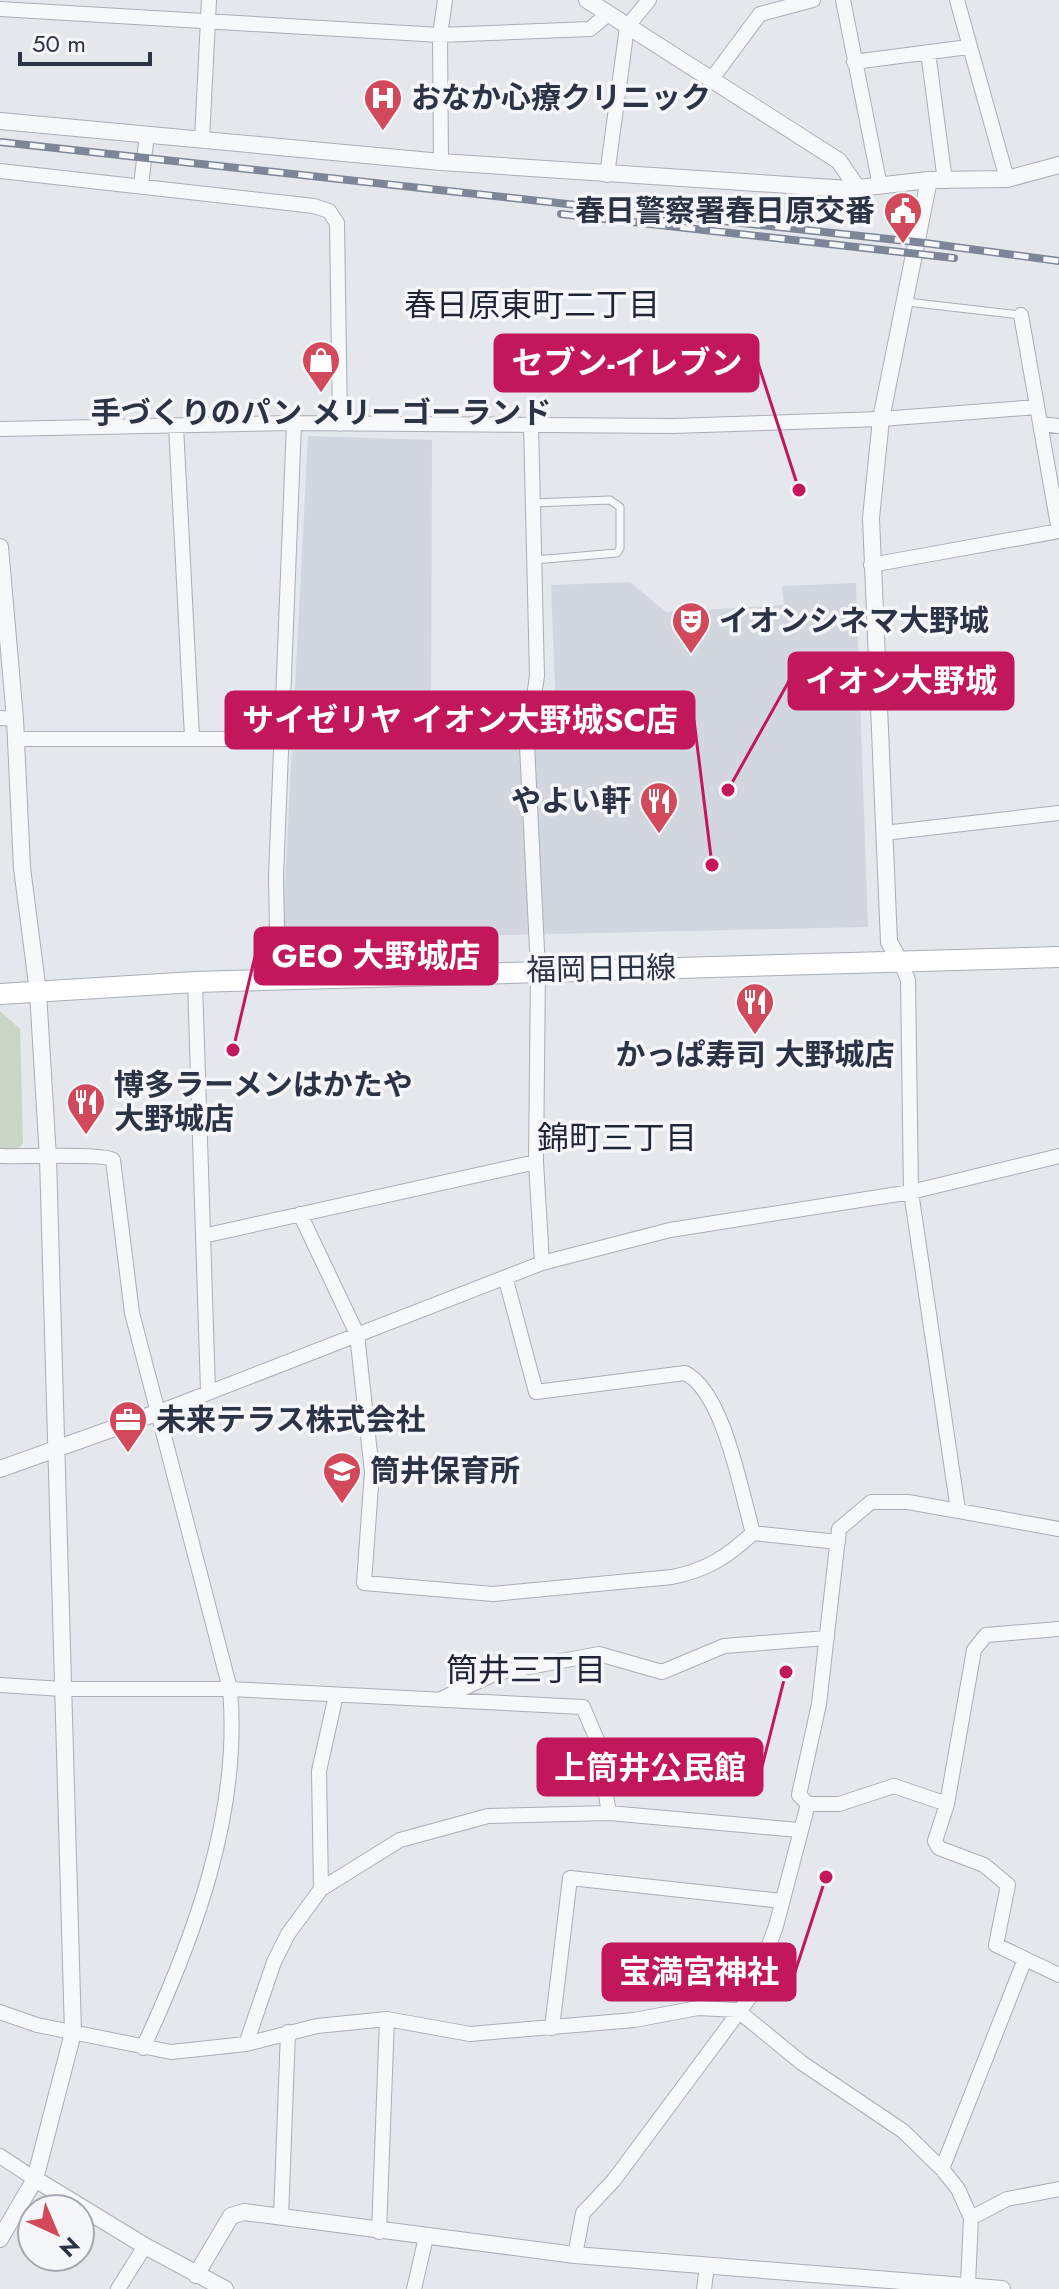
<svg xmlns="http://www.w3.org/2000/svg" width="1059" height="2289" viewBox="0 0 1059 2289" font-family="Jost,'Noto Sans JP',sans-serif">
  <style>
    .built { fill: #d2d6de }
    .green { fill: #c9d6c5 }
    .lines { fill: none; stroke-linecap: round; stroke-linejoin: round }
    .service-casing { stroke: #a9aeb7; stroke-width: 9 }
    .minor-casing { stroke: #a9aeb7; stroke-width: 16 }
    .tertiary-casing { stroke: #a9aeb7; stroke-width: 18 }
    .secondary-casing { stroke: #a9aeb7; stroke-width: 22 }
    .service { stroke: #f7f8fa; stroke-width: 7 }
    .minor { stroke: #f7f8fa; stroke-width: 14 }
    .tertiary { stroke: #f7f8fa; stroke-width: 16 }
    .secondary { stroke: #fff; stroke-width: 20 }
    .rail-casing { stroke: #7d8696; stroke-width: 8 }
    .rail { stroke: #f4f6f9; stroke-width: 5; stroke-dasharray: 15; stroke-linecap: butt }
    .labels { text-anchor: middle; stroke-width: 7; stroke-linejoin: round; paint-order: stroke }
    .poi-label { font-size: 30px; font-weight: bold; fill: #2b3445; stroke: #f4f6f9; text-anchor: start }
    .street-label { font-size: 30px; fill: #2b3445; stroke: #f4f6f9 }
    .neighbourhood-label { font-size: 32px; fill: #1d2536; stroke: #f4f6f9 }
    .leader { fill: none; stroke: #c2185b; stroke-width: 3 }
    .callout-dot { fill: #c2185b; stroke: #f4f6f9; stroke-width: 3 }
    .callout { fill: #c2185b; stroke: #c2185b; stroke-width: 3 }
    .callout-label { font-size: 32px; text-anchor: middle; font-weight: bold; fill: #fff }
  </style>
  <rect width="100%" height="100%" fill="#e4e7ec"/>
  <!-- built -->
  <path class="built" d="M308,436l124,4 -1,280 125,-9 -5,-126 79,-3 36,30 118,-7 -2,-19 74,-3 12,344 -586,13z"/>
  <!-- green -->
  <path class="green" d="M0,1011l20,18 3,114 -6,7 -17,-1z"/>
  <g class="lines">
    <defs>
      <path id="service" d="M907,302l114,13
        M533,503l77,-3 10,7v41l-3,5 -83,7"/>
      <path id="minor" d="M843,0l37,186
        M957,0l50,179
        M0,9l440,26 150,-6 18,-15
        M928,52l17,129
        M854,62l114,-15
        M711,80l49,-66 53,-14
        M202,139l7,-139
        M441,162l-1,-127 5,-35
        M0,171l314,35 15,5 8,12 3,201
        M607,175l20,-148 22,-27
        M141,186l6,-52
        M1021,315l38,216
        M1041,424l18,2
        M531,425l6,251 -10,69 11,225 -2,192 6,101
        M176,426l16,311
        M0,429l294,-6 379,3 208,-7 156,-12
        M871,565l188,-34
        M0,718l15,1
        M16,739h265
        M884,833l175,-20
        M901,963l7,17 3,212 47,318
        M195,982l13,409
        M278,982l-2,-105 18,-454
        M0,1156c19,1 105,-3 113,4l19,153 98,376c11,124 -36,249 -87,359
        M300,1214l57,120 15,138 -8,111 129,11 179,-17c35,-7 55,-20 81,-44l85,9
        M203,1236l333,-74
        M506,1280l30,112 149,-19c39,19 56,119 68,160
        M159,1412l383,-149 128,-33 241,-38 148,-36
        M1059,1629l-73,6 -12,15 -27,154 -12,37 4,7 45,17 24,20 -12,60 63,30
        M0,1685l62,4h168l353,18 14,33 12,73
        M443,1698l53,-25 103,-19 63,18 62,-26 103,-8
        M947,1804l-53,-18 -55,18h-31l-9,-9 20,-91 20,-175 32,-27h37l151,27
        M321,1889l-2,-118 17,-76
        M0,2012l37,13 134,27 75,-8 71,-18 70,-7 83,15 164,-14 64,-12 39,2 65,53 101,68 39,38 16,20 13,29 -3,66
        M552,2028l18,-150 212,23
        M246,2044l28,-82 14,-28 33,-45 79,-49 88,-24 121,-3 190,17
        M0,2156l35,23
        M942,2169l83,-210
        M281,2217l7,-185
        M971,2218l36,-19 52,-10
        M379,2232l8,-213
        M575,2255l8,-42 31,-33 136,-183 26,-71 32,-122
        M118,2289l27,-43
        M414,2289l12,-52
        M704,2289l3,-23"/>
      <path id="tertiary" d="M587,0l252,161 19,28
        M0,121l441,41 408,27 80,-9 78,-1 52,-14
        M0,547l15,172 7,149 16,124 10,166 25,875 -38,146 -35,60
        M901,963l-12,-21 -18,-424 10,-99 48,-239
        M0,1469l159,-57
        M35,2179l110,67 80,43
        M196,2275l35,-59 13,-4 331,43 427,34"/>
      <path id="secondary" d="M0,994l195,-12 864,-25"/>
    </defs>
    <!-- service casing -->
    <use href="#service" class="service-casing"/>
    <!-- minor casing -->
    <use href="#minor" class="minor-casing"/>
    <!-- tertiary casing -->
    <use href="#tertiary" class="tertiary-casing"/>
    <!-- secondary casing -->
    <use href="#secondary" class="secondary-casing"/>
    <!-- service -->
    <use href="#service" class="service"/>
    <!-- minor -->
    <use href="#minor" class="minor"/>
    <!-- tertiary -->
    <use href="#tertiary" class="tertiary"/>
    <!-- secondary -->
    <use href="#secondary" class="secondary"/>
    <defs>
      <path id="rail" d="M0,142l925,101 134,18
        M561,214l393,44"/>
    </defs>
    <!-- rail casing -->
    <use href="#rail" class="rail-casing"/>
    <!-- rail -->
    <use href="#rail" class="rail"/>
  </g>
  <!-- icons -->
  <defs>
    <symbol id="hospital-pin" viewBox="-11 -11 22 30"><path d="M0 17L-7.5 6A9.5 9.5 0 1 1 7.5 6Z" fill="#d1495b" stroke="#f4f6f9"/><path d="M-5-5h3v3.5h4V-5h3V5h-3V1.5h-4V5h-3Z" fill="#fff"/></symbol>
    <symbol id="civic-pin" viewBox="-11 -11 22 30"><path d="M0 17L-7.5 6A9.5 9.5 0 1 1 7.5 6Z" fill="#d1495b" stroke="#f4f6f9"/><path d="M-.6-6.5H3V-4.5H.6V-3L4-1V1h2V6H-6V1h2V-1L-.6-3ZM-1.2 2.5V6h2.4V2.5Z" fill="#fff"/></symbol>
    <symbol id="shop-pin" viewBox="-11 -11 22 30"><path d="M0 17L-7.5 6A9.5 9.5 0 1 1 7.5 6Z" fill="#d1495b" stroke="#f4f6f9"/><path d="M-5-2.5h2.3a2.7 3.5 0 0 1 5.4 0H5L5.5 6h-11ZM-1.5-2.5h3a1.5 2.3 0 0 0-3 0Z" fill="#fff"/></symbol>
    <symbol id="theatre-pin" viewBox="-11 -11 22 30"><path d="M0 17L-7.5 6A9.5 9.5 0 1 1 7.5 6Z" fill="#d1495b" stroke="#f4f6f9"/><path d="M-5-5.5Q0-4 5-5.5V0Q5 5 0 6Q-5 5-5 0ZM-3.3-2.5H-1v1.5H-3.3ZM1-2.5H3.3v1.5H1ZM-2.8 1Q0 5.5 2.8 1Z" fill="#fff"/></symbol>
    <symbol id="restaurant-pin" viewBox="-11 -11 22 30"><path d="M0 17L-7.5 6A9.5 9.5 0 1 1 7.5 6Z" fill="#d1495b" stroke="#f4f6f9"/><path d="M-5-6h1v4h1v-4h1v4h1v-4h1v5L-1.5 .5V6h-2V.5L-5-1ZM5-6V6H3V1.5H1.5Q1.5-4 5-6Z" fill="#fff"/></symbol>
    <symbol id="office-pin" viewBox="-11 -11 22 30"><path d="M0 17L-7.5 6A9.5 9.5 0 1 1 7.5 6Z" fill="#d1495b" stroke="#f4f6f9"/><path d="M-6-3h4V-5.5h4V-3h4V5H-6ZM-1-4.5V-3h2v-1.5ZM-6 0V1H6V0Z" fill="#fff"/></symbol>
    <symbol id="school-pin" viewBox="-11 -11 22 30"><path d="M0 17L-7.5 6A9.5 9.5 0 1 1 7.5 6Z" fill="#d1495b" stroke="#f4f6f9"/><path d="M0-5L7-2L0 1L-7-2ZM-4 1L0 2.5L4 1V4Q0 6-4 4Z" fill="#fff"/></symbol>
  </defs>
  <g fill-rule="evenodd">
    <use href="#hospital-pin" x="361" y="76" width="44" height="60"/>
    <use href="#civic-pin" x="881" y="189" width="44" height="60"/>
    <use href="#shop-pin" x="299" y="338" width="44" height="60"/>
    <use href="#theatre-pin" x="669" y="599" width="44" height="60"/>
    <use href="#restaurant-pin" x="637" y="779" width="44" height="60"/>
    <use href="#restaurant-pin" x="733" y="980" width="44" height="60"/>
    <use href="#restaurant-pin" x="64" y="1080" width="44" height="60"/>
    <use href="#office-pin" x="106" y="1398" width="44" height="60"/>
    <use href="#school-pin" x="320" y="1449" width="44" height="60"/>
  </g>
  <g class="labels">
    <!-- poi labels -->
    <g class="poi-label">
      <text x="411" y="108">おなか心療クリニック</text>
      <text x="875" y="221" text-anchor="end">春日警察署春日原交番</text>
      <text x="321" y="423" text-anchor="middle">手づくりのパン メリーゴーランド</text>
      <text x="719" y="631">イオンシネマ大野城</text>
      <text x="631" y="811" text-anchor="end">やよい軒</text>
      <text x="755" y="1065" text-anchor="middle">かっぱ寿司 大野城店</text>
      <text x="114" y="1095">博多ラーメンはかたや<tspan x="114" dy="34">大野城店</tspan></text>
      <text x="156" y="1430">未来テラス株式会社</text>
      <text x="370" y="1481">筒井保育所</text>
    </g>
    <!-- street labels -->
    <g class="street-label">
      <text transform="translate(601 969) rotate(-1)" y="10">福岡日田線</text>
    </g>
    <!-- neighbourhood labels -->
    <g class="neighbourhood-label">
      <text x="532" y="316">春日原東町二丁目</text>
      <text x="617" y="1149">錦町三丁目</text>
      <text x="526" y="1681">筒井三丁目</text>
    </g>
  </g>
  <!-- callouts -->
  <path class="leader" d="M799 490L758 363M728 790L789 681M712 865L694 720M233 1050L255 956M786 1672L762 1767M826 1877L795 1972"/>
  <g class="callout-dot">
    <circle cx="799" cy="490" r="8"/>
    <circle cx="728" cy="790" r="8"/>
    <circle cx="712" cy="865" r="8"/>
    <circle cx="233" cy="1050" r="8"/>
    <circle cx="786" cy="1672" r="8"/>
    <circle cx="826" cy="1877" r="8"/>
  </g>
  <g class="callout">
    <rect x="495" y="335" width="263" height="56" rx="8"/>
    <rect x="789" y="653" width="224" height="56" rx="8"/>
    <rect x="226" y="692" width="468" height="56" rx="8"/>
    <rect x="255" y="928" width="242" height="56" rx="8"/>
    <rect x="538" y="1739" width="224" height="56" rx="8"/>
    <rect x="603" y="1944" width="192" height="56" rx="8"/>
  </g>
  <g class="callout-label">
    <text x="627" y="374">セブン-イレブン</text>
    <text x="901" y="692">イオン大野城</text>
    <text x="460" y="731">サイゼリヤ イオン大野城SC店</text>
    <text x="376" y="967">GEO 大野城店</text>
    <text x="650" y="1779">上筒井公民館</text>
    <text x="699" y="1983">宝満宮神社</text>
  </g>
  <!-- north arrow -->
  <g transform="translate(56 2233) rotate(136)"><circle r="38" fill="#f4f6f9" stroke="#a4a8b1" stroke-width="2"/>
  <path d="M0-6L14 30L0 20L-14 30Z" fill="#d1495b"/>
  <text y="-12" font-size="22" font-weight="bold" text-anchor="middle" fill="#2b3445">N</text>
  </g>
  <!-- scale -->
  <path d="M20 52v12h130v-12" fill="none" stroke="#2b3445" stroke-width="4"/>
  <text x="32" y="52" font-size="24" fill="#2b3445" stroke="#f4f6f9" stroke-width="6" paint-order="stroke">50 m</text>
</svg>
